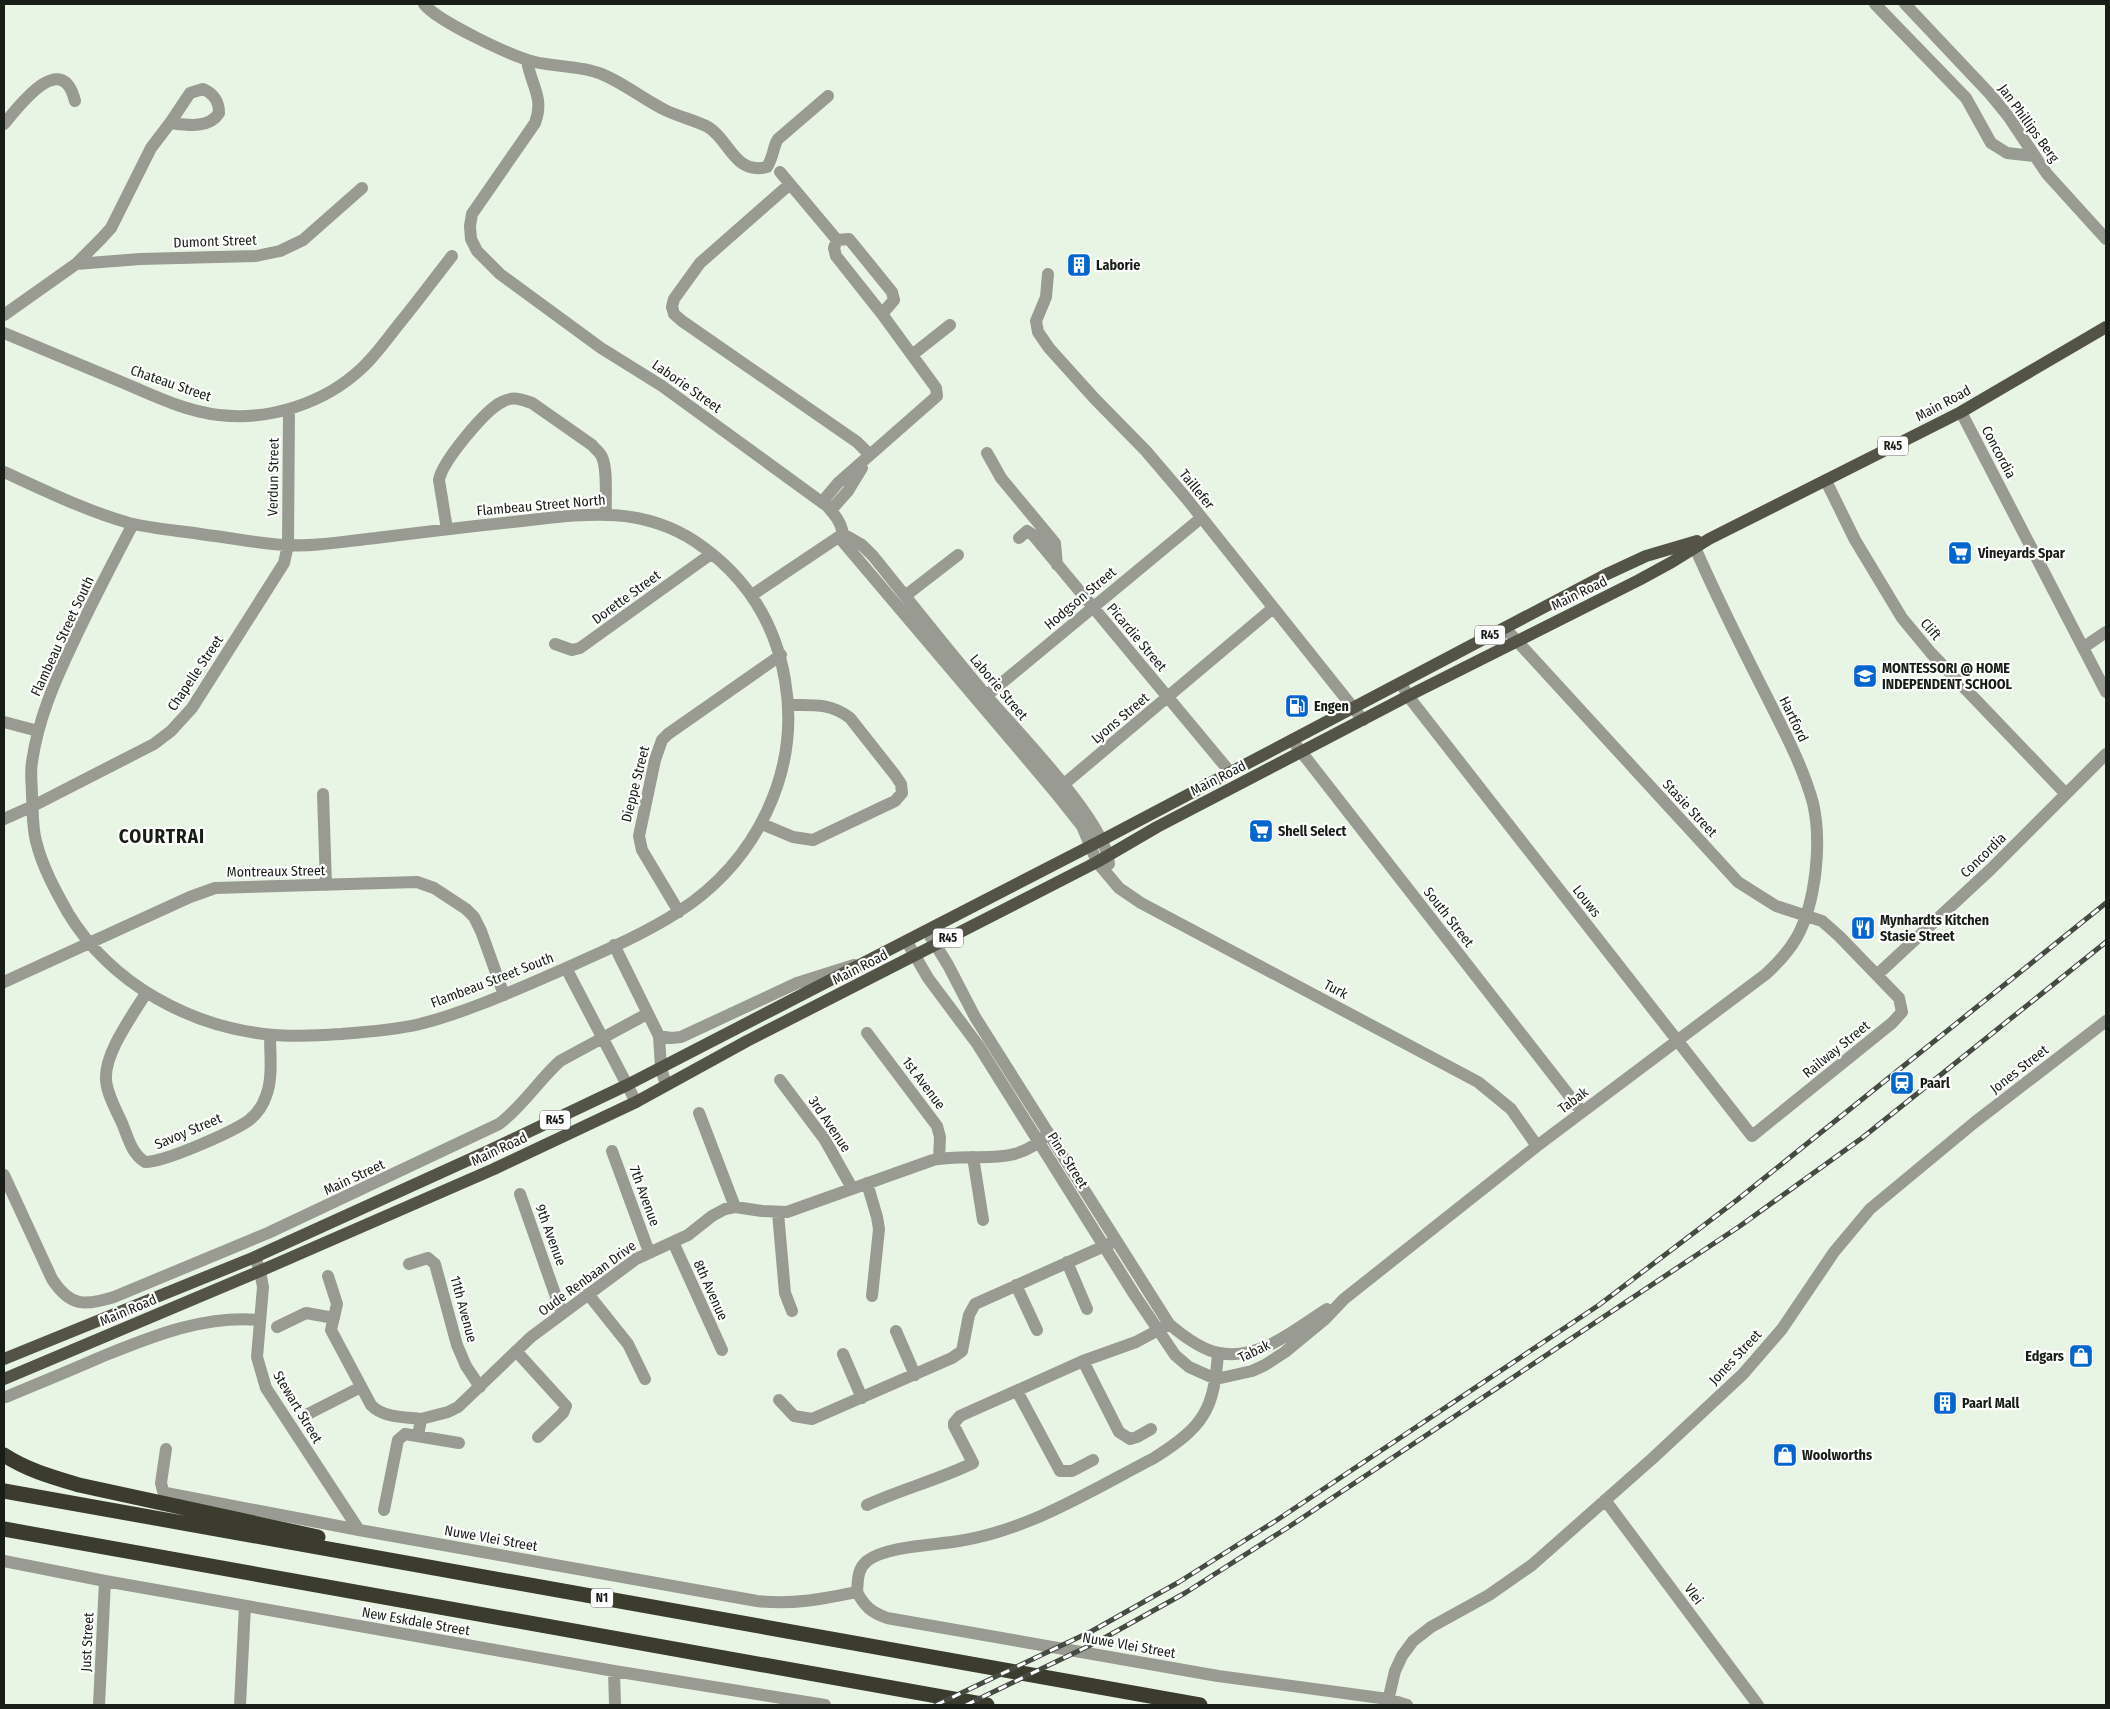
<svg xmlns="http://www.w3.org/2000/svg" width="2110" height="1709" viewBox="0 0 2110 1709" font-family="'Fira Sans Condensed',sans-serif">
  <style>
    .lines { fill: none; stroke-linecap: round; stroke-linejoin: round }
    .minor { stroke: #999a92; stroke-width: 12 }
    .major { stroke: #535447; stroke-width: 12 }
    .highway { stroke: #3b3c2d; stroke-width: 15 }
    .rail-casing { stroke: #454b43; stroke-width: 5 }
    .rail { stroke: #fff; stroke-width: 3; stroke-dasharray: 9; stroke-linecap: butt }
    .labels { text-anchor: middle; stroke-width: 4.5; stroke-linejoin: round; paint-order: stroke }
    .shield { fill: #fff; stroke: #5e615d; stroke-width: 1 }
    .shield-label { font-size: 12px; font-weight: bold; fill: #191d17 }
    .street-label { font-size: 14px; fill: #191d17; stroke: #fff }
    .poi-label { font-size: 14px; font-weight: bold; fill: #191d17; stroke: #fff; text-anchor: start }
    .district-label { font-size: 19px; font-weight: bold; letter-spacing: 1px; fill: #191d17; stroke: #fff }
  </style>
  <rect width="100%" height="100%" fill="#e9f5e4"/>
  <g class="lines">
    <!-- minor -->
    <path class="minor" d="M424,4c13,17 89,53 111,58 22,5 50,4 71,14 20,9 39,24 59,34 14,7 30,10 43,17 22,13 26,48 59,40 7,-11 6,-21 11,-28l50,-43
      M1875,4l91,94 25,45 16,10 27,3
      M1905,4l85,90 18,22 39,58 59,65
      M527,60c3,24 18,37 8,63l-63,91 -2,12 1,13 6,12 23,23 101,74 61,38 165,120c8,9 14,16 16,28l-91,61
      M4,124c15,-18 58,-76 71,-23
      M780,172l57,68
      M790,184l-90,79 -26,36 -2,8 2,7 8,7 175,121 13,13
      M837,240l12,-1 43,53 2,8 -12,14
      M76,264l64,-5 116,-3 24,-5 23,-11 59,-52
      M1048,274l-2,23 -10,24 2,11 11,16 46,51 51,52 40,47 177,222
      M4,315l72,-51 25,-25 10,-11 40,-80 19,-25 20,-30 13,-4c11,5 16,12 16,24 -10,16 -32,12 -49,10
      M4,333c36,15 72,30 108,45 34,14 70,33 107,37 51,6 106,-12 143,-47 14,-13 25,-29 37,-44 18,-22 35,-45 53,-68
      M912,355l38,-30
      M1961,412l145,280
      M987,453l14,25 54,65 2,22
      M4,472c40,18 82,39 125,51 25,6 53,8 78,12 26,3 53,9 79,10 29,2 60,-4 90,-7 48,-6 97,-12 146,-17 62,-7 118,-16 174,21 50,34 79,79 89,138 16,92 -29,182 -107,232 -37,24 -81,42 -121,60 -44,19 -90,40 -137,52 -25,6 -53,8 -79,10 -22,1 -45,3 -67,1 -83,-7 -163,-51 -206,-122 -13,-23 -26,-47 -32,-72 -4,-15 -3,-31 -4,-45 0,-12 -2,-23 0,-34 6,-42 22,-79 40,-117 19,-41 40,-81 61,-121
      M1826,481l29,59 47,78 29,35 135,141
      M822,502l16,-19 99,-87 -1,-8 -54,-74 -46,-58 -2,-8 3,-8
      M831,510l17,-19 14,-23
      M447,529l-8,-49c3,-18 46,-70 63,-78 10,-6 19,-3 30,1l60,42c3,4 8,7 10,12 6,13 3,42 4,56
      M843,534l19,11 11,11c37,46 74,93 112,138 30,36 122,128 124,170
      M839,537l216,255 27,34 15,36 22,26 22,15 337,179 33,27 26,37
      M1019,538l8,-7 6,4 197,237
      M905,596l53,-41
      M555,644l17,6 8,-2 131,-94
      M2084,647l22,-15
      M1401,683l7,13 344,440 140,-113 10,-11 -3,-14 -60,-62 -17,-15 -46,-15 -38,-24 -233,-254
      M980,701l221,-183
      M4,722l34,9
      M1292,740l290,372
      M1057,790l216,-182
      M323,794l3,91
      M4,819l29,-13 121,-62 17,-13 21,-23 92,-145 4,-18 1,-136
      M762,824l31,13 20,3 82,-39 7,-8 -1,-9 -6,-9 -45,-57c-19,-15 -37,-13 -60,-13
      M679,912l-37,-62 -3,-14 16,-76 7,-20 6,-6 113,-79
      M927,931l21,34 27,52 194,307c13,11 33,26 50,29 41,8 76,-24 108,-44
      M907,942l21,36 50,67 156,249 41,61 14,12 27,12 36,-8 13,-6 20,-13 40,-33 19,-20 193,-153 229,-172c12,-11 23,-23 31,-37 19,-35 25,-95 16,-134 -10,-36 -28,-70 -45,-104 -26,-51 -52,-103 -75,-156
      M614,945l45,91 2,32 5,17
      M566,968l70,134
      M1878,974l113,-105 115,-115
      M4,982l186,-85 25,-9 202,-6 17,6 32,21 8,8 7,14 23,64
      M146,993c-13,22 -42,60 -40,87 1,14 10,30 16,43 6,14 9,30 23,39 20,0 85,-29 103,-41 8,-6 15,-16 18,-25 7,-17 4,-42 4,-61
      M867,1033l70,93 3,11 -1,22
      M659,1036l12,2 10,-1 116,-54 57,-18
      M780,1080l45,60 27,48
      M699,1113l36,94
      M612,1151l37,101
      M973,1157l10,63
      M4,1175l48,104c18,28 33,27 62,18l154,-64 231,-109c24,-18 39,-43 61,-63l87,-47
      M867,1183l10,34 2,12 -7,67
      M520,1194l42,120
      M778,1213l7,80 7,18
      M673,1242l49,108
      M255,1257l5,14 3,16 -6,70 9,31 93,142
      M1067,1262l20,47
      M409,1264l19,-6 7,6 22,81 9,21 14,21
      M328,1276l9,28 -6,26 40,75c12,13 34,12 50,14
      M1016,1285l21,45
      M588,1294l40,50 17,35
      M277,1327l29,-14 28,5
      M896,1331l19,44
      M516,1351l50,55 -3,7 -25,24
      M843,1354l19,44
      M1083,1361l36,71 11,7 7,-2 14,-8
      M1017,1391l43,80h12l21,-11
      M6,1397c31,-13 63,-26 95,-40 52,-21 102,-42 159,-37
      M779,1400l15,16 18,3 140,-61 10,-7 7,-36 6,-11 136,-61
      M308,1414l53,-27
      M418,1436l3,-17 27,-7 10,-5 73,-70 105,-78 52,-24 24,-19 13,-7 10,-2 27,4 25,1 146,-52c42,-9 82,10 115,-27
      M166,1449l-5,34 2,8 3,2 193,37 398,71c36,4 65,-2 100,-9 8,15 14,20 30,26l331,58 170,23 19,6
      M1605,1500l153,205
      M867,1505c35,-16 71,-25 106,-42l-19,-37v-3l6,-7 123,-55 53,-19 28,-15
      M384,1510l14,-70 7,-6 54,9
      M4,1561l101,20 509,90 211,34
      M857,1592c1,-11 0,-23 10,-31 19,-15 68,-16 92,-20 70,-11 133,-51 195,-83 49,-31 60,-47 64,-105
      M614,1671l1,34
      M99,1705l6,-124
      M240,1705l5,-99
      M1387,1705l8,-34 7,-15 11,-15 18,-14 58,-32 43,-30 121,-107 90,-84 39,-45 52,-77 36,-43 105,-87 131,-101"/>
    <!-- major -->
    <path class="major" d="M4,1359l251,-102 231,-105 141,-67 475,-245 503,-265 41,-19 51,-15
      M4,1379l256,-108 234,-102 142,-67 111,-61 350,-179 60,-35 251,-131 231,-116 33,-18 37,-23 252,-127 145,-85"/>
    <!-- highway -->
    <path class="highway" d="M4,1455c23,15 48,22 75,30l239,52
      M4,1491l1196,214
      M4,1529l983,176"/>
    <defs>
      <path id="rail" d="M936,1705l156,-74 87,-49 98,-62 322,-215 138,-105 369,-297
        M966,1705l131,-63 88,-49 102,-65 453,-302 122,-88 244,-196"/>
    </defs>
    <!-- rail casing -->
    <use href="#rail" class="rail-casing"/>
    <!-- rail -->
    <use href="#rail" class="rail"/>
  </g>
  <!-- icons -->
  <defs>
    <symbol id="building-square" viewBox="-11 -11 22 22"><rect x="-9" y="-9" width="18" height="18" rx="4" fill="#0366cf" stroke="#fff"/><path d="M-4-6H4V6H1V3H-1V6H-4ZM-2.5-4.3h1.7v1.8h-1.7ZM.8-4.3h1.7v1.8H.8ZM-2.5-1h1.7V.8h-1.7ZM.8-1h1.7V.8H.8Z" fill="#fff"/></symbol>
    <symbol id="supermarket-square" viewBox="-11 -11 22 22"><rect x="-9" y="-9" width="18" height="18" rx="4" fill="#0366cf" stroke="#fff"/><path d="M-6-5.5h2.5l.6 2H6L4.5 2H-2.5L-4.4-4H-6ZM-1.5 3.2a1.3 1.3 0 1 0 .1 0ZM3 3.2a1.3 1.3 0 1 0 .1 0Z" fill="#fff"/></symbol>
    <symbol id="school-square" viewBox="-11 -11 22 22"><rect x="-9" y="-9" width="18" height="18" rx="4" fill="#0366cf" stroke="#fff"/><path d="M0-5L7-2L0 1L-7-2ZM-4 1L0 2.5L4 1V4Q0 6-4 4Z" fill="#fff"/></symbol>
    <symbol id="fuel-square" viewBox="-11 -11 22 22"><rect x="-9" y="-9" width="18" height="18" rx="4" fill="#0366cf" stroke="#fff"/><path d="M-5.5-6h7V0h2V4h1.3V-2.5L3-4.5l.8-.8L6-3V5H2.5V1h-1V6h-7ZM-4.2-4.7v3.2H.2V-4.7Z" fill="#fff"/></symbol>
    <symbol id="restaurant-square" viewBox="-11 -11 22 22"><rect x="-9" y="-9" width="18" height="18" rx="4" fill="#0366cf" stroke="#fff"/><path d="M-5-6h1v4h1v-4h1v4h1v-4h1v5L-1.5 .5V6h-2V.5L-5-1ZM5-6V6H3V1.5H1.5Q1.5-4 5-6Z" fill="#fff"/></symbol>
    <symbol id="station-square" viewBox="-11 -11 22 22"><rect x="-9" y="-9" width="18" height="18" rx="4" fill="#0366cf" stroke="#fff"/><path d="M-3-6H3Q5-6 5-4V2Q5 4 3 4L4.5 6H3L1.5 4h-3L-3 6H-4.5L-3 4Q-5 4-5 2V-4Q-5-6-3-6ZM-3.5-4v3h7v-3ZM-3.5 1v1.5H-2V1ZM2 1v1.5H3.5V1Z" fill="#fff"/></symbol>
    <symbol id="shop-square" viewBox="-11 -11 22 22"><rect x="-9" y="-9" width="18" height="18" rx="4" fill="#0366cf" stroke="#fff"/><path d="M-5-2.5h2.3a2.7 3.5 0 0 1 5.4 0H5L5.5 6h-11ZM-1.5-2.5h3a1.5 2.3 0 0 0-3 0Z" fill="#fff"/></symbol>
  </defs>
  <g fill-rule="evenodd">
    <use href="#building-square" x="1065" y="251" width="28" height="28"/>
    <use href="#supermarket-square" x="1946" y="539" width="28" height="28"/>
    <use href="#school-square" x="1851" y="662" width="28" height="28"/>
    <use href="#fuel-square" x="1283" y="692" width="28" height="28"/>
    <use href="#supermarket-square" x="1247" y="817" width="28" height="28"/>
    <use href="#restaurant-square" x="1849" y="914" width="28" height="28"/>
    <use href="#station-square" x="1888" y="1069" width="28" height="28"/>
    <use href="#shop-square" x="2067" y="1342" width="28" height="28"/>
    <use href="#building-square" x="1931" y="1389" width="28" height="28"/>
    <use href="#shop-square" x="1771" y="1441" width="28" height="28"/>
  </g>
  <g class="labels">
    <!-- shield labels -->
    <g class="shield">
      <rect x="1878" y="436.5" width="30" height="19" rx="4"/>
      <rect x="1475" y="625.5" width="30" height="19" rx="4"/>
      <rect x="933" y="928.5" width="30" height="19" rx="4"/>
      <rect x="540" y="1110.5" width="30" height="19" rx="4"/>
      <rect x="591" y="1588.5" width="22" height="19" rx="4"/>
    </g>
    <g class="shield-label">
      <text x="1893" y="450">R45</text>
      <text x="1490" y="639">R45</text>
      <text x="948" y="942">R45</text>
      <text x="555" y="1124">R45</text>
      <text x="602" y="1602">N1</text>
    </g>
    <!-- street labels -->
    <g class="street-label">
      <text transform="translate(2029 123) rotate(54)" y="5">Jan Phillips Berg</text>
      <text transform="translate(215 241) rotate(-2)" y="5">Dumont Street</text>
      <text transform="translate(171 383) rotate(19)" y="5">Chateau Street</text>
      <text transform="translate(687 386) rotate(35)" y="5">Laborie Street</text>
      <text transform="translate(1943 403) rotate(-28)" y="5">Main Road</text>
      <text transform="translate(1999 452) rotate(62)" y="5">Concordia</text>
      <text transform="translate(273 477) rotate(-89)" y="5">Verdun Street</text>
      <text transform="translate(1197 489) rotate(51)" y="5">Taillefer</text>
      <text transform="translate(541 505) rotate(-5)" y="5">Flambeau Street North</text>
      <text transform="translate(1579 593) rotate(-26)" y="5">Main Road</text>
      <text transform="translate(626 597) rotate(-36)" y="5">Dorette Street</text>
      <text transform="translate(1080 598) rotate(-40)" y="5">Hodgson Street</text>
      <text transform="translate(1931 629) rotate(50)" y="5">Clift</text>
      <text transform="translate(62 636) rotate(-65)" y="5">Flambeau Street South</text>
      <text transform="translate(1137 637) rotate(50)" y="5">Picardie Street</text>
      <text transform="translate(195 673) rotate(-56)" y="5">Chapelle Street</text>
      <text transform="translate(999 687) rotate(50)" y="5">Laborie Street</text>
      <text transform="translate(1120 718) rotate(-40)" y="5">Lyons Street</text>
      <text transform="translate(1794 719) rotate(64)" y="5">Hartford</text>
      <text transform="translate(1218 778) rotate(-27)" y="5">Main Road</text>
      <text transform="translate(635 784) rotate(-76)" y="5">Dieppe Street</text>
      <text transform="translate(1690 808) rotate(47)" y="5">Stasie Street</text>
      <text transform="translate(1983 855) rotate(-44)" y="5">Concordia</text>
      <text transform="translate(276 871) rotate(-1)" y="5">Montreaux Street</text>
      <text transform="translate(1587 901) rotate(52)" y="5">Louws</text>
      <text transform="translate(1449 917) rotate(52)" y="5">South Street</text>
      <text transform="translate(860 967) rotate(-27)" y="5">Main Road</text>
      <text transform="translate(492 980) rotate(-21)" y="5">Flambeau Street South</text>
      <text transform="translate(1336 989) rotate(28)" y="5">Turk</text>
      <text transform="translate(1836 1049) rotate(-39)" y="5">Railway Street</text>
      <text transform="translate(2019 1069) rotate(-38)" y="5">Jones Street</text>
      <text transform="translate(924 1083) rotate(53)" y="5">1st Avenue</text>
      <text transform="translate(1573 1100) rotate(-37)" y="5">Tabak</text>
      <text transform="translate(830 1124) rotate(56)" y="5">3rd Avenue</text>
      <text transform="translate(188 1131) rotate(-23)" y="5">Savoy Street</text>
      <text transform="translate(499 1149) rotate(-25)" y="5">Main Road</text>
      <text transform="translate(1068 1160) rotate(58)" y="5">Pine Street</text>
      <text transform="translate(354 1177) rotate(-25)" y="5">Main Street</text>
      <text transform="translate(645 1196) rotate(70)" y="5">7th Avenue</text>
      <text transform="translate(551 1235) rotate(70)" y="5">9th Avenue</text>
      <text transform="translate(587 1278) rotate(-36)" y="5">Oude Renbaan Drive</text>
      <text transform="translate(711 1290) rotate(66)" y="5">8th Avenue</text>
      <text transform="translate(464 1309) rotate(75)" y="5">11th Avenue</text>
      <text transform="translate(128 1310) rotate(-23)" y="5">Main Road</text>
      <text transform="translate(1254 1351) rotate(-26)" y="5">Tabak</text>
      <text transform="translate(1735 1357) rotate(-47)" y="5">Jones Street</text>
      <text transform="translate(298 1407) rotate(59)" y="5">Stewart Street</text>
      <text transform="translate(491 1538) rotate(10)" y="5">Nuwe Vlei Street</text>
      <text transform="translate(1694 1594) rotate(53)" y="5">Vlei</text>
      <text transform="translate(416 1621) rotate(10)" y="5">New Eskdale Street</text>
      <text transform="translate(87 1642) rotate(-87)" y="5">Just Street</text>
      <text transform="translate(1129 1645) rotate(10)" y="5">Nuwe Vlei Street</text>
    </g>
    <!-- poi labels -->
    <g class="poi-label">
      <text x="1096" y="270">Laborie</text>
      <text x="1978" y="558">Vineyards Spar</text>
      <text x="1882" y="673">MONTESSORI @ HOME<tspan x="1882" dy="16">INDEPENDENT SCHOOL</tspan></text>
      <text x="1314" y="711">Engen</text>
      <text x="1278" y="836">Shell Select</text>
      <text x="1880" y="925">Mynhardts Kitchen<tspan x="1880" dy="16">Stasie Street</tspan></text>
      <text x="1920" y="1088">Paarl</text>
      <text x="2064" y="1361" text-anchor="end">Edgars</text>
      <text x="1962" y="1408">Paarl Mall</text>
      <text x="1802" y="1460">Woolworths</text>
    </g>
    <!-- district labels -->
    <g class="district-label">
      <text x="162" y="843">COURTRAI</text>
    </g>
  </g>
  <!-- border -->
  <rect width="2110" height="1709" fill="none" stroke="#191d17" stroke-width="10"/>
</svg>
